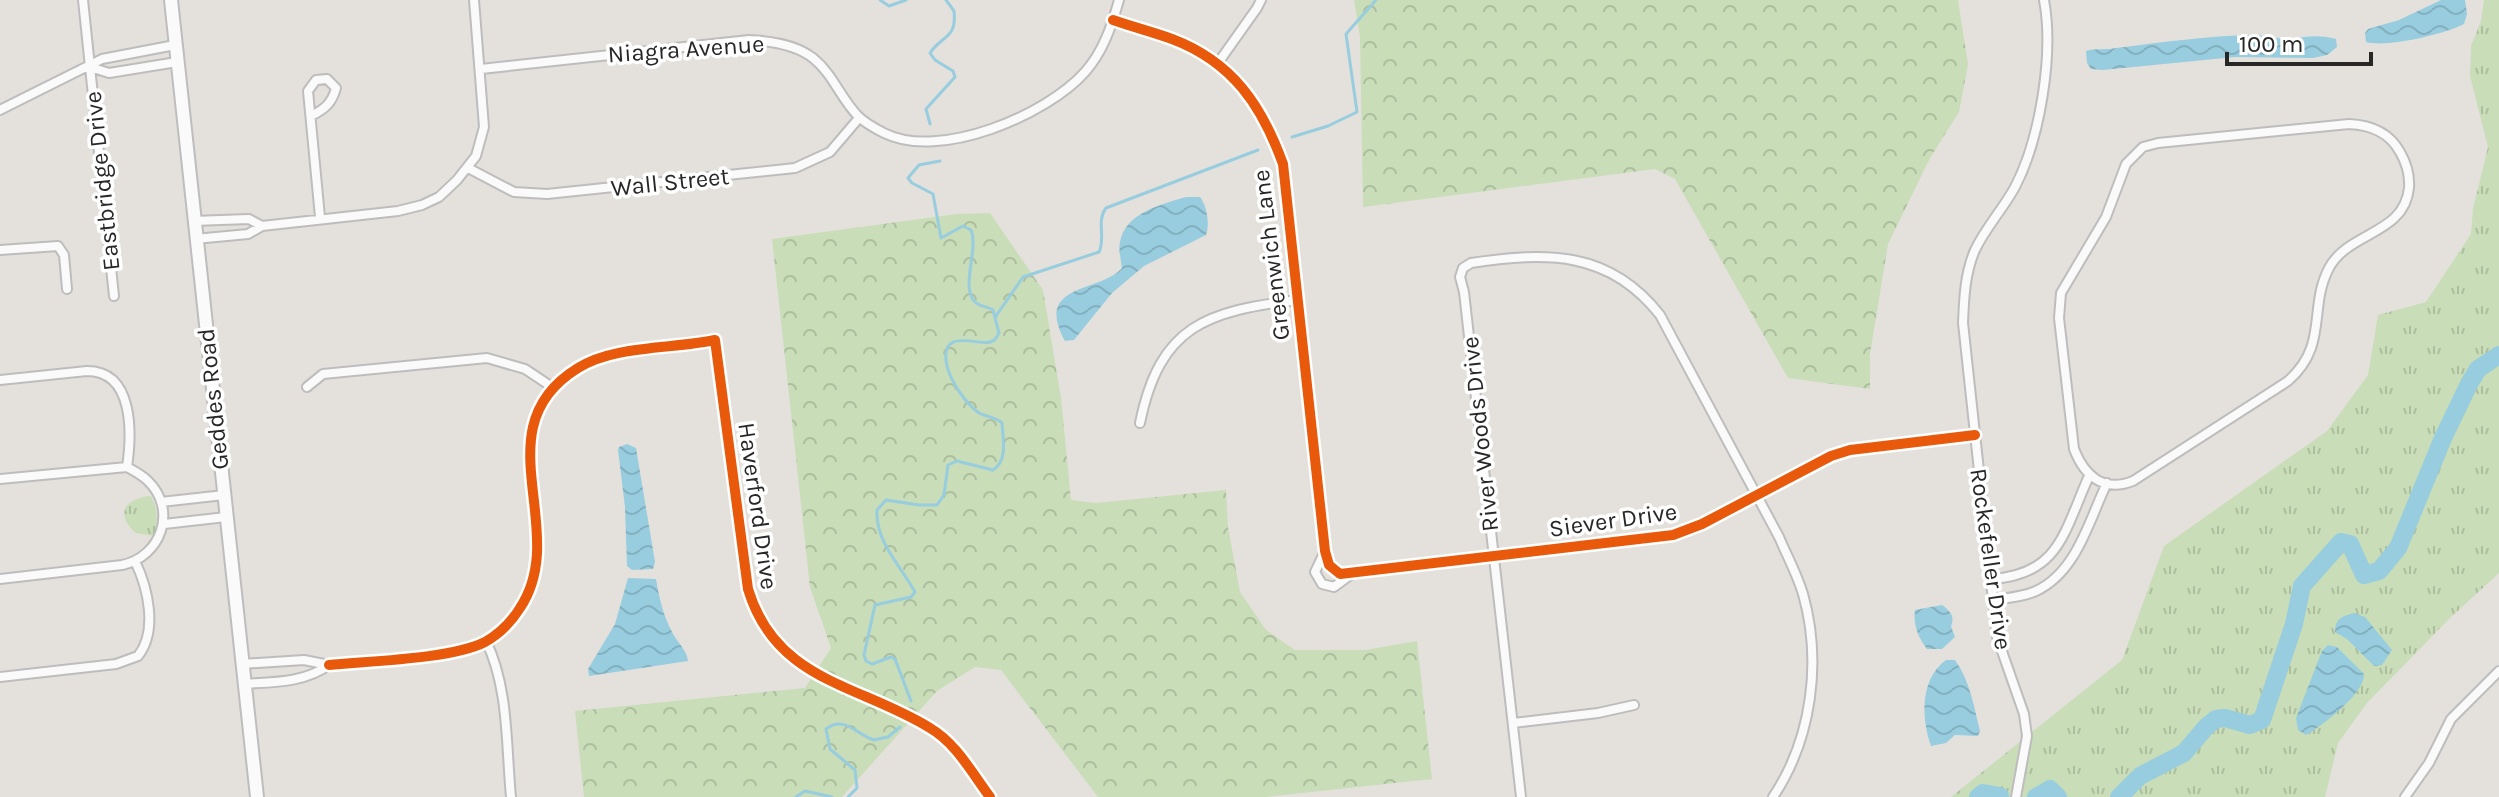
<svg xmlns="http://www.w3.org/2000/svg" width="2499" height="797" viewBox="0 0 2499 797" font-family="Karla,sans-serif">
  <style>
    .grass { fill: url(#grass-tufts) }
    .forest { fill: url(#forest-crowns) }
    .water { fill: url(#water-waves) }
    .lines { fill: none; stroke-linecap: round; stroke-linejoin: round }
    .stream { stroke: #97cddf; stroke-width: 3 }
    .river { stroke: #97cddf; stroke-width: 18 }
    .minor-casing { stroke: #bebdbd; stroke-width: 12 }
    .secondary-casing { stroke: #bebdbd; stroke-width: 16 }
    .minor { stroke: #fbfafa; stroke-width: 8 }
    .secondary { stroke: #fbfafa; stroke-width: 12 }
    .cycleway-casing { stroke: #fff; stroke-width: 15 }
    .cycleway { stroke: #e8590c; stroke-width: 10 }
    .labels { text-anchor: middle; stroke-width: 7; stroke-linejoin: round; paint-order: stroke }
    .street-label { font-size: 24px; fill: #272727; stroke: #fff }
  </style>
  <defs>
    <pattern id="grass-tufts" width="24" height="20" patternUnits="userSpaceOnUse" patternTransform="scale(2)"><rect width="24" height="20" fill="#c8ddb8"/><path d="M3 7l-1-3M5 7V3M7 7l1-3M15 17l-1-3M17 17v-4M19 17l1-3" fill="none" stroke="#acbe9e"/></pattern>
    <pattern id="forest-crowns" width="20" height="18" patternUnits="userSpaceOnUse" patternTransform="scale(2)"><rect width="20" height="18" fill="#c8ddb8"/><path d="M2 6a3 3 0 1 1 6 0M12 15a3 3 0 1 1 6 0" fill="none" stroke="#acbe9e"/></pattern>
    <pattern id="water-waves" width="16" height="10" patternUnits="userSpaceOnUse" patternTransform="scale(2)"><rect width="16" height="10" fill="#97cddf"/><path d="M0 5q4-4 8 0t8 0" fill="none" stroke="#82b0bf"/></pattern>
  </defs>
  <rect width="100%" height="100%" fill="#e4e1dc"/>
  <!-- grass -->
  <path class="grass" d="M2484,0h15v573l-50,46 -82,84 -29,40 -13,54h-374l171,-137 42,-114 163,-115 41,-56 10,-60 48,-13 45,-68 2,-25 15,-62 -18,-71 1,-30 10,-25z
    M151,496c7,14 7,25 3,40l-18,-3c-22,-19 -11,-35 15,-37z"/>
  <!-- forest -->
  <path class="forest" d="M1354,0h604l10,64 -9,48 -29,46 -42,86 -18,110v35l-82,-11 -113,-199 -20,-10 -292,38 -3,-170z
    M990,213l53,77 18,108 10,102 25,3 130,-13 2,37 12,65 26,38 29,20h70l52,-9 15,138 -166,18h-168l-97,-127 -26,-3 -38,24 -95,106h-258l-9,-86 230,-23 26,-40 -21,-61 -38,-348 185,-25z"/>
  <!-- water -->
  <path class="water" d="M2441,0h24l2,14 -3,10c-19,10 -77,24 -98,18l-1,-9 3,-4 31,-9z
    M2253,35c10,0 31,5 38,4 17,-3 28,-4 45,0l1,8 -10,8 -14,3 -78,-1 -132,13 -12,-1 -4,-6 -1,-12c11,-3 20,-1 31,-3 46,-6 90,-12 136,-13z
    M1186,197h14c7,9 10,27 6,38l-62,31 -32,27 -38,47 -9,1c-32,-58 35,-48 57,-73 -1,-9 -4,-18 -2,-26 5,-29 42,-38 66,-45z
    M627,444l9,4 19,114 -2,7 -21,1 -5,-4 -2,-59 -7,-57 1,-3z
    M628,578l28,1c3,18 7,36 16,53 5,10 15,18 16,29l-99,15 -1,-7 27,-45z
    M1942,605c9,7 13,11 9,21l4,11 -13,12h-15c-9,-12 -14,-24 -12,-39z
    M2354,613l11,4 27,33 -10,15 -8,1 -27,-27 -12,-7c0,-13 7,-16 19,-19z
    M2328,645l9,2 27,27c1,19 -42,52 -58,61l-8,-5 -2,-12 26,-67z
    M1946,660h9c15,21 19,47 25,71l-2,5 -23,-1 -9,8 -15,3c-10,-28 -11,-67 15,-86z"/>
  <g class="lines">
    <!-- stream -->
    <path class="stream" d="M880,0l9,6 17,-6
      M930,124l-4,-15 29,-32 -2,-6 -18,-11 -5,-7c12,-18 27,-14 24,-42l-8,-11
      M1292,137l36,-11 29,-14 -11,-78 30,-34
      M996,316l27,-39 76,-25c7,-14 -3,-31 7,-44l152,-58
      M911,701l-16,-42 -4,-2 -19,7 -6,-3 -2,-6 11,-50 36,-8 4,-5c-14,-26 -40,-50 -38,-82l9,-10 33,5h18l7,-10 4,-30 9,-4 36,9c15,-9 10,-31 9,-47 -7,-6 -15,-6 -23,-10 -13,-9 -28,-31 -32,-47 -9,-40 32,-20 43,-24 6,-2 6,-4 9,-9l-6,-23c-6,-4 -13,-3 -18,-8 -15,-15 4,-52 -4,-72l-8,-4 -22,12 -8,-44 -21,-11 -4,-5 11,-13 21,-4
      M796,797l9,-6 27,6
      M848,797l9,-9 -2,-18 -25,-21 -4,-20c18,-14 30,5 48,11l14,-3 12,-10"/>
    <!-- river -->
    <path class="river" d="M1978,797l5,-4 17,3
      M2036,797l14,-8 8,8
      M2119,797l21,-21 44,-23 22,-26 10,-8 9,-1 25,7 12,-5 32,-96 8,-38 39,-44 9,2 14,31 15,-4 19,-23 45,-110 26,-54 9,-15 21,-14"/>
    <defs>
      <path id="minor" d="M83,0l31,296
        M1113,20c20,7 40,12 59,19 61,23 90,67 111,125l42,387 4,14 11,9 333,-39 29,-11 129,-68 19,-6 125,-15
        M1218,63l39,-55 4,-8
        M90,67l19,6 68,-11
        M481,69l268,-29c21,1 46,4 64,18 20,16 28,41 45,58 6,6 18,13 26,17 55,28 163,-18 201,-61 18,-20 27,-47 34,-72
        M0,110l102,-51 73,-14
        M311,116c14,-7 21,-13 25,-28l-9,-9 -11,1 -8,11 12,126
        M2349,124c22,1 40,8 51,28 7,12 10,22 9,36 -5,47 -60,43 -80,80 -21,40 0,77 -41,113l-155,100c-30,12 -49,-6 -59,-32l-15,-131 2,-25 45,-76 20,-53 17,-17 15,-4z
        M468,168l46,24 33,2 248,-26 35,-16 29,-34
        M193,221l56,-2 13,7 -14,8 -53,5
        M262,226l136,-15 24,-6 17,-8 18,-17 19,-24 8,-29 -10,-127
        M0,250l58,-4 6,9 3,34
        M0,380l87,-9c47,0 45,62 40,96
        M307,387l16,-13 164,-16 38,11 27,18
        M1140,423c20,-98 67,-112 158,-123
        M0,479l127,-12c7,4 15,8 21,14 30,29 13,76 -26,84l-122,14
        M161,502l63,-7
        M164,524l62,-7
        M1325,551l-10,21 7,12 12,3 19,-14
        M1991,579c69,-4 73,-48 98,-103
        M1993,600c14,-2 30,-3 43,-9 41,-19 53,-71 71,-108
        M486,641c23,47 20,105 25,156
        M241,664l63,-4 25,5c-25,18 -56,17 -86,19
        M329,665c40,-4 123,-6 156,-23 14,-8 27,-21 35,-34 52,-78 -40,-180 58,-240 36,-23 95,-19 137,-28l33,249c28,93 111,95 182,139 26,15 42,45 60,69
        M0,677l116,-13 22,-8c20,-25 10,-68 -3,-95
        M1513,723l85,-10 36,-8
        M1521,797l-57,-505 -4,-15 3,-9 8,-5c76,-11 138,-13 189,52l119,222c8,19 18,37 24,57 19,67 9,145 -30,203
        M2016,797l11,-61 -3,-22 -27,-77 -34,-314c1,-25 2,-50 12,-73 11,-23 28,-41 40,-63 25,-48 39,-133 29,-187
        M2405,797l24,-34 22,-44 48,-48"/>
      <path id="secondary" d="M171,0l86,797"/>
    </defs>
    <!-- minor casing -->
    <use href="#minor" class="minor-casing"/>
    <!-- secondary casing -->
    <use href="#secondary" class="secondary-casing"/>
    <!-- minor -->
    <use href="#minor" class="minor"/>
    <!-- secondary -->
    <use href="#secondary" class="secondary"/>
    <defs>
      <path id="cycleway" d="M1113,20c20,7 40,12 59,19 61,23 90,67 111,125l42,387 4,14 11,9 333,-39 29,-11 129,-68 19,-6 125,-15
        M329,665c40,-4 123,-6 156,-23 14,-8 27,-21 35,-34 52,-78 -40,-180 58,-240 36,-23 95,-19 137,-28l33,249c28,93 111,95 182,139 26,15 42,45 60,69"/>
    </defs>
    <!-- cycleway casing -->
    <use href="#cycleway" class="cycleway-casing"/>
    <!-- cycleway -->
    <use href="#cycleway" class="cycleway"/>
  </g>
  <g class="labels">
    <!-- street labels -->
    <g class="street-label">
      <text transform="translate(686 49) rotate(-4)" y="8">Niagra Avenue</text>
      <text transform="translate(102 181) rotate(-96)" y="8">Eastbridge Drive</text>
      <text transform="translate(670 182) rotate(-6)" y="8">Wall Street</text>
      <text transform="translate(1271 255) rotate(-97)" y="8">Greenwich Lane</text>
      <text transform="translate(213 399) rotate(-96)" y="8">Geddes Road</text>
      <text transform="translate(1480 434) rotate(-96)" y="8">River Woods Drive</text>
      <text transform="translate(758 506) rotate(82)" y="8">Haverford Drive</text>
      <text transform="translate(1613 520) rotate(-8)" y="8">Siever Drive</text>
      <text transform="translate(1991 559) rotate(82)" y="8">Rockefeller Drive</text>
    </g>
  </g>
  <!-- scale -->
  <path d="M2227 52v12h144v-12" fill="none" stroke="#272727" stroke-width="4"/>
  <text x="2239" y="52" font-size="24" fill="#272727" stroke="#ffffff" stroke-width="6" paint-order="stroke">100 m</text>
</svg>
